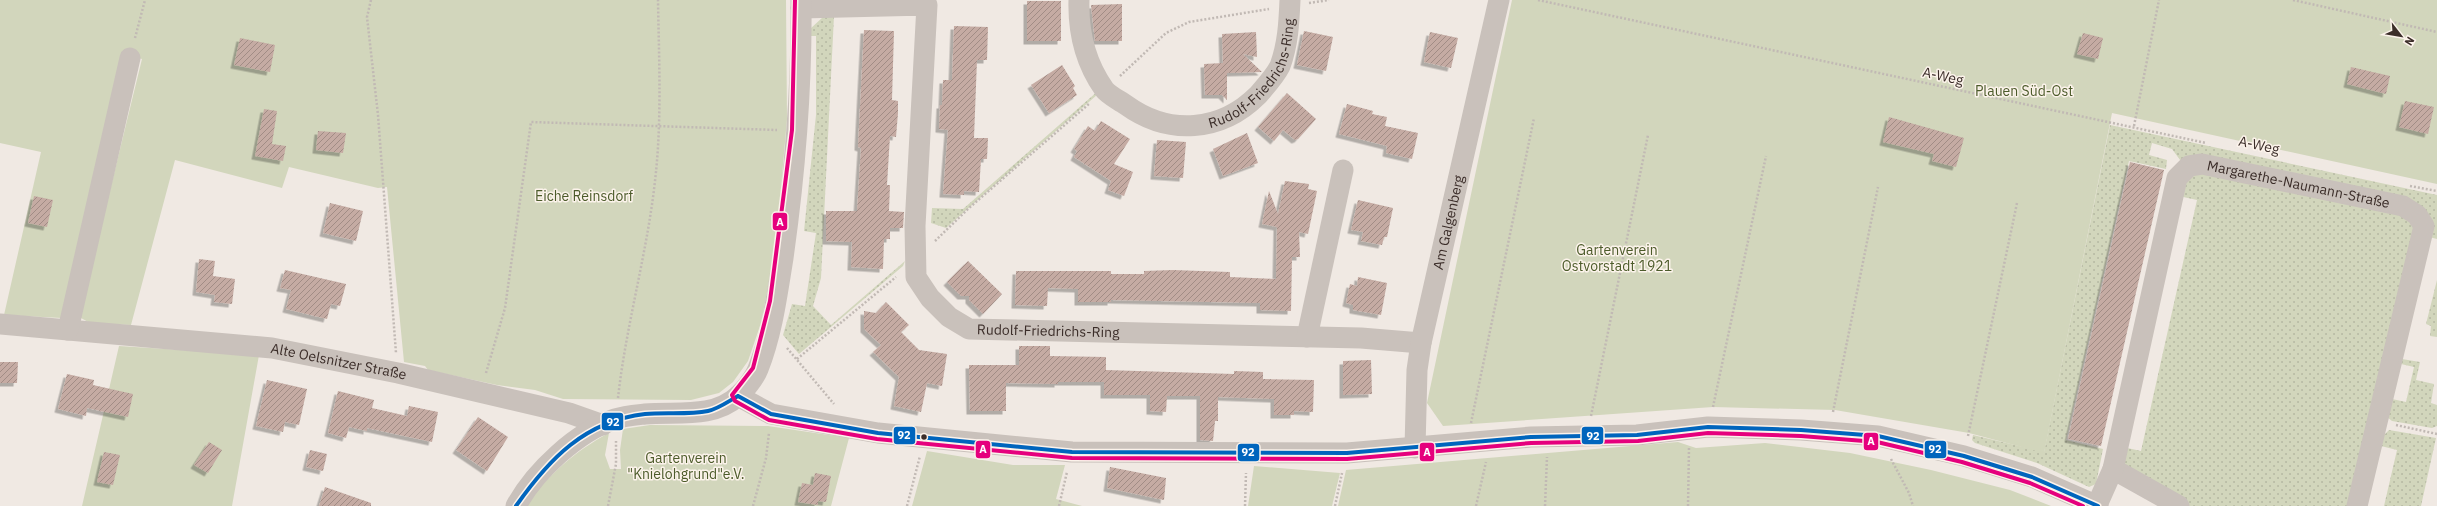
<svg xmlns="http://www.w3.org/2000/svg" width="2437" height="506" viewBox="0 0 2437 506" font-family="'IBM Plex Sans',sans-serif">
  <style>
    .grass { fill: url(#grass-dots) }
    .garden { fill: #d2d6bc }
    .building { fill: url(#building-hatch); filter: url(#shadow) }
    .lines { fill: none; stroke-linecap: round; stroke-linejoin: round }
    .path { stroke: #c1b9b4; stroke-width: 2.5; stroke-dasharray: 2 2; stroke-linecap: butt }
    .minor { stroke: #c9c1bb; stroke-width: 21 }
    .bus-1-casing { stroke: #fcf3eb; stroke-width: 7 }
    .bus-2-casing { stroke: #fcf3eb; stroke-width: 7 }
    .bus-1 { stroke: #0065bd; stroke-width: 4 }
    .bus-2 { stroke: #e5007d; stroke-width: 4 }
    .bus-dot { fill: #3b2d29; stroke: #fcf3eb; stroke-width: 1.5 }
    .labels { text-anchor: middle; stroke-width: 3; stroke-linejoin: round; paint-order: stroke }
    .street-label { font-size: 14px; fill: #3b2d29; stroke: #fcf3eb }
    .park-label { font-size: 14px; fill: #4c5b2a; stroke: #fcf3eb }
    .line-badge { stroke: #fcf3eb; stroke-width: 1.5 }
    .badge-label { font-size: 11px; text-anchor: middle; font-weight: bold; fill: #fff }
  </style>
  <defs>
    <pattern id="grass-dots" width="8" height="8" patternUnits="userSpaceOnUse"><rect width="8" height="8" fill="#d2d6bc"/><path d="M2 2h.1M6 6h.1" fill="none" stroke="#b5b8a2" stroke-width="1.8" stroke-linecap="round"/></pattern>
    <pattern id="building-hatch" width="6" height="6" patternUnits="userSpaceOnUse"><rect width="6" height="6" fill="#c5aba3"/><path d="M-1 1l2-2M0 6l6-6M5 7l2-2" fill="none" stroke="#a18c85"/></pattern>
    <filter id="shadow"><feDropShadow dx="-3.5" dy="3.5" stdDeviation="0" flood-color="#0004"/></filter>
  </defs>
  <rect width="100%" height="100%" fill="#f0e9e3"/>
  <!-- grass -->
  <path class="grass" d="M834,16l-13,262 -8,28 18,19 74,-64 -2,5 -104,88 -16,-19 9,-31 13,2 11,-73 -12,-2 12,-116v-79h-6v-7l13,-12z
    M1098,91v3l-152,134 -15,-5 1,-15 31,1z
    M2110,125l327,70v44l-8,-2 -3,-26 -243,-47 -11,-15 -20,-6 -3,12 18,5 -1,9 -37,-8 -63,279 37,9 -7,35 -7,3 -52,-24 -62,-20 -3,-3 1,-5 71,17z
    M2189,166l228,49 -60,291h-178l-66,-37 5,-23 23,5 56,-251 -23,-5z
    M2437,280v57l-7,-1 1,-10 -5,-2z
    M2402,359l18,3 -4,18 18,4 -3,19 6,2v21l-5,2 -40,-7 -5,-4 5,-18 14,3 8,-35 -13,-3z
    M2389,430l47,8 -15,68h-37l13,-56 -16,-4 3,-11z"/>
  <!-- garden -->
  <path class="garden" d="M0,0h786l1,119 -11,126 -15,78 -13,38 -15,21 -14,11 -28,7 -128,-1 -28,-9 -38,-5 -69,-15 -3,-4 -21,-4 -17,-175 -9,1 -89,-21 -7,21 -107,-28 -44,165 -41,-2 -9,-5 -1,-5 62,-254 -20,-5 -60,264 -58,-3 37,-163 -41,-9z
    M1512,0h925v184l-325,-71 -68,340 -75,-20 -134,-23 -122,-3 -270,19 -16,-23z
    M119,346l140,9 -27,151h-150z
    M650,425l118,1 81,12 -18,68h-308c27,-31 50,-54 86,-73l-4,22 5,14h11l-1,-19 3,-21z
    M1678,442l18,6 69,-5 85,10 81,17 79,20 41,16h-713l8,-36z
    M927,451l86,14h52l-9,34 26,7h-170z
    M1254,466l86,7 -8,33h-84z"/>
  <!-- building -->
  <path class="building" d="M1027,1h34v40h-34z
    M1122,4v37h-27l-4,-36z
    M954,26l34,1 -1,33h-10l-3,78h14l-1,21h-6l-2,33 -15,-1v4l-21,-1 5,-64 -9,-1 1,-24h2l1,-25h9z
    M864,30l30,1 -2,69 6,1v12l-2,24 -6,-1 -3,49h3l-1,26 15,1 -1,16h-13v11h-6l-1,30 -32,-2 1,-25 -26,-1v-30h31l4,-63 -3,-1z
    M1304,31l29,6 -7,34 -29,-6z
    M1256,32l1,25 -14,-3 19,18 -35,1v27l-5,-5h-17l-1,-31 19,-1 -1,-29z
    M1430,32l28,6 -7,30 -27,-6z
    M2083,33l20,5 -5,21 -21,-5z
    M240,38l35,7 -5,27 -36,-7z
    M1062,65l13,21 -2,2 4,7 -28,18 -18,-28z
    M2351,67l39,9 -4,18 -39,-10z
    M1287,93l29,26 -18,20 -3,1 -12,-10 -9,11 -16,-14z
    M2405,101l29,6 -6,27 -29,-7z
    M1347,104l26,7 -1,3 15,3 -2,9 33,7 -6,26 -26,-6 1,-7 -48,-12z
    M264,109l13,2 -5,33 14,2 -3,15 -28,-5z
    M1889,117l75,21 -8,29 -24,-6 2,-7 -51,-12z
    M1101,121l29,18 -16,25 19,8 -9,24 -16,-6 3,-9 -37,-24 3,-6 -3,-2 14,-23 7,5z
    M318,131l28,2 -3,20 -27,-3z
    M1247,133l11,30 -35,13 -10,-27z
    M1157,140l29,2 -3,36 -29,-2z
    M2130,162l34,8 -63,276 -33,-7z
    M1285,181l24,3 -1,5 9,2 -9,43 -9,-2 1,25h-8l-1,54 -31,-1v-7l-149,-3v2h-33v-13l-30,-1 -1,18 -32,-1 1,-34h95v3h33v-3l29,-1 57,2v5l46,2 1,-52 -15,-3 7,-33 9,23z
    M34,196l19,4 -6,27 -19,-4z
    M1358,200l35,8 -6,29h-3l-2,8 -21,-4 2,-9 -12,-2z
    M330,203l33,8 -7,30 -33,-8z
    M199,259l16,2 -2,15 22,3 -3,25 -18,-2 1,-7 -19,-3z
    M968,261l34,33 -19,20 -14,-14v-4h-8l-14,-14z
    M285,270l61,14 -6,22 -9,-2 -4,15 -41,-10 5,-19 -11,-2z
    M1358,277l29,6 -6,32 -28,-5v-5l-7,-2 4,-19 7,2z
    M886,302l23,23 -8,7 18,18 28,4 -5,32 -15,-3 -6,29 -27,-6 5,-29 -26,-25 8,-7 -17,-16v-18l12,2z
    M1019,346h31v10l56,1v13l128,4v-3l29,1v7l51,1 -1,32 -19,-1v4h-20v-16l-56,-2v24h-3l-2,20 -13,-1v-44h-33l-1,16 -16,-1v-16h-46v-13h-46v2l-52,-1v28h-36l-1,-46h50z
    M1371,360l1,34 -29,1v-34z
    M0,362h18l-1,21h-17z
    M67,374l27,6 -1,5 40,9 -5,23 -41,-9 -1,8 -28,-7z
    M267,380l40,9 -8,36 -14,-3 -2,10 -27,-6z
    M338,391l36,9 -2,8 35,8 2,-10 29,6 -6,30 -65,-14v3l-18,-4 -3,11 -18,-5z
    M478,417l30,20 -21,34 -31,-21z
    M209,442l13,8 -14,23 -14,-8z
    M310,450l17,4 -4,17 -17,-4z
    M104,452l16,3 -7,30 -16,-3z
    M1110,467l56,11 -2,22 -57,-12z
    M815,473l16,3 -5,26 -8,-1v4l-20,-3 4,-19 11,2z
    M325,487l46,16v3h-52z"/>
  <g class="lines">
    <!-- path -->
    <path class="path" d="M371,0l-4,17 11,98 18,238
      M1538,0l668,143
      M2293,0l144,32
      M1309,3l20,-3
      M135,38l10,-38
      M1120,76l46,-43 23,-11 80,-13
      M2134,126l25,-126
      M2410,186l27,5
      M935,241l34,-33 121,-105
      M787,348l47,56
      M797,359l99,-82
      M486,373l19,-65 26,-186 246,8
      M618,398c8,-73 29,-144 37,-217 7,-60 4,-120 3,-181
      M1713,407l53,-251
      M1833,412l45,-225
      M1591,416l57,-281
      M1471,423l63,-305
      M2396,425l41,9
      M1968,436l49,-233
      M1891,459l18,34 4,13
      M608,506l8,-42v-23
      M753,506l13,-48 3,-25
      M907,506l13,-50
      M1059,506l8,-34
      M1245,506l1,-33
      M1335,506l7,-33
      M1476,506l10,-44
      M1545,506l2,-49
      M1688,506l1,-58"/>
    <!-- minor -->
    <g class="minor">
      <path id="s1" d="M1079,0c-1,32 6,62 25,89 4,6 15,11 22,16 43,31 95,27 132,-10 7,-8 17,-19 22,-29 8,-22 9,-43 10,-66"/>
      <path id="s2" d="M801,8l126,-3 -12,221 1,51 14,21 19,19 20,12 392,9 60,5"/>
      <path id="s3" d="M0,324l272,24 126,25 171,40 34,12"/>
      <path d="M68,330l62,-272"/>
      <path d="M1307,337l36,-167"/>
      <path d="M738,396l33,18 107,19 194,19 275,1 184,-16 106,-2 71,-8 93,3 77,6 86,20 68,21 66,29"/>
      <path id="s4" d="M1415,448l2,-78 4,-27 78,-343"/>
      <path d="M2113,469l66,37"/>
      <path id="s5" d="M2097,505l16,-36 64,-291 12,-12 13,-2 201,42 14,9 7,11 -67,280"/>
      <path d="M516,506c19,-35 61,-74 99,-87 9,-3 21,-4 30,-5 31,-3 68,5 93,-18 7,-6 17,-19 20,-27 14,-35 19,-74 25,-111 12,-85 19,-172 18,-258"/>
    </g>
    <defs>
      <path id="bus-1" d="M738,396l33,18 107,19 194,19 275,1 184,-16 106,-2 71,-8 93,3 77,6 86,20 68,21 66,29
        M516,506c33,-47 69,-85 129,-92 20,-2 43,1 63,-3 10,-2 21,-10 30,-15"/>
      <path id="bus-2" d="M795,0l-3,130 -22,171 -17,67 -21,27 3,6 34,19 108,19 195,19 275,1 184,-16 107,-2 70,-8 93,3 76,6 85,20 68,21 53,23"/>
    </defs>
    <!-- bus-1 casing -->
    <use href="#bus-1" class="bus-1-casing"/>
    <!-- bus-2 casing -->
    <use href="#bus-2" class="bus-2-casing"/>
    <!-- bus-1 -->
    <use href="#bus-1" class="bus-1"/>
    <!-- bus-2 -->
    <use href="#bus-2" class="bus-2"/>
  </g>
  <!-- markers -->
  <circle class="bus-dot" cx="924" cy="437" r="3.5"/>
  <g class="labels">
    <!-- street labels -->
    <g class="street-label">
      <text dy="5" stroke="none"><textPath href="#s1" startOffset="280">Rudolf-Friedrichs-Ring</textPath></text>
      <text transform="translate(1943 76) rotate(12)" y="5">A-Weg</text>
      <text transform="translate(2259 145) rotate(12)" y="5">A-Weg</text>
      <text dy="5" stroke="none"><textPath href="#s5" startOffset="466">Margarethe-Naumann-Straße</textPath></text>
      <text dy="5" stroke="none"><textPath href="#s4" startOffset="229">Am Galgenberg</textPath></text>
      <text dy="5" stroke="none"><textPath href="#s2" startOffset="553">Rudolf-Friedrichs-Ring</textPath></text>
      <text dy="5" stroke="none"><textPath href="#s3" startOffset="341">Alte Oelsnitzer Straße</textPath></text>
    </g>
    <!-- park labels -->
    <g class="park-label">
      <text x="2024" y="96">Plauen Süd-Ost</text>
      <text x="584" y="201">Eiche Reinsdorf</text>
      <text x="1617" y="255">Gartenverein<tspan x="1617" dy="16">Ostvorstadt 1921</tspan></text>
      <text x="686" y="463">Gartenverein<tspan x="686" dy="16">"Knielohgrund"e.V.</tspan></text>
    </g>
  </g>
  <g class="line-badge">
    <rect x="772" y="212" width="16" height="19" rx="4" fill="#e5007d"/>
    <rect x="601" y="412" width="23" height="19" rx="4" fill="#0065bd"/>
    <rect x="893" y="426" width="23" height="19" rx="4" fill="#0065bd"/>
    <rect x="1581" y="426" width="23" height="19" rx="4" fill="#0065bd"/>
    <rect x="1863" y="432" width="16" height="19" rx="4" fill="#e5007d"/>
    <rect x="975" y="440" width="16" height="19" rx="4" fill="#e5007d"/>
    <rect x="1924" y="440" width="23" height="19" rx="4" fill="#0065bd"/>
    <rect x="1419" y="442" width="16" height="20" rx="4" fill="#e5007d"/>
    <rect x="1237" y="443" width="23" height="19" rx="4" fill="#0065bd"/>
  </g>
  <g class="badge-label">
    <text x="780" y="226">A</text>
    <text x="613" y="426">92</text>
    <text x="904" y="439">92</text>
    <text x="1593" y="440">92</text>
    <text x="1871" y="445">A</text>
    <text x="983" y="453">A</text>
    <text x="1935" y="453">92</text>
    <text x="1427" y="456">A</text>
    <text x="1248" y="456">92</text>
  </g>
  <!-- north arrow -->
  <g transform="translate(2401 36) rotate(121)" stroke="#fcf3eb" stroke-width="3" paint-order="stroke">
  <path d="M0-3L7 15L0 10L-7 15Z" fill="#3b2d29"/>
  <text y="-6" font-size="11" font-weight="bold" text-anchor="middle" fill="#3b2d29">N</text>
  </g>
</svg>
